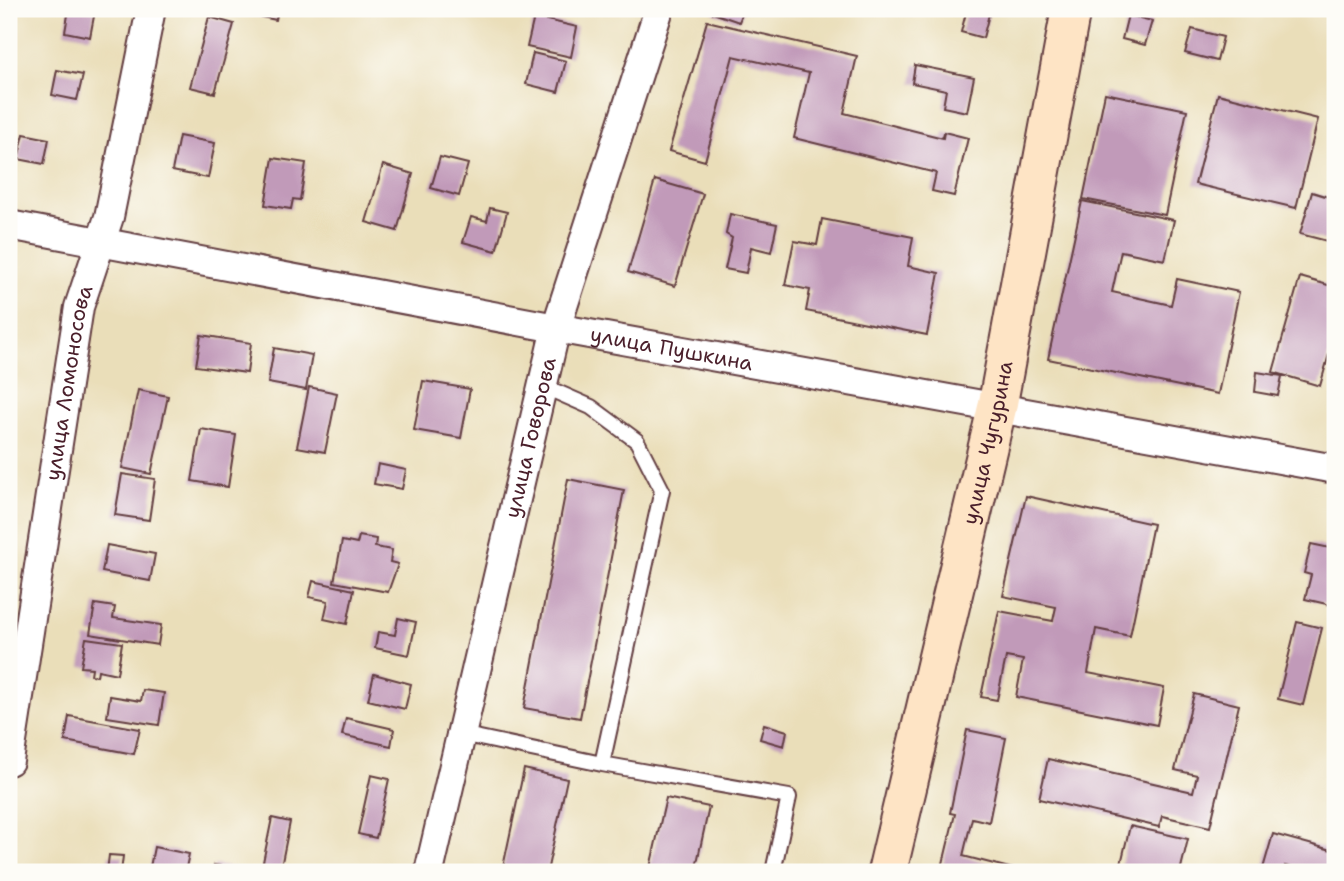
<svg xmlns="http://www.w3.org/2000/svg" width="1344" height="881" viewBox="0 0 1344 881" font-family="'Shantell Sans',sans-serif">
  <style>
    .building { fill: #c19ab9 }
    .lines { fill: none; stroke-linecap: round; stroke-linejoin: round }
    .lane-casing { stroke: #623c40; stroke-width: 18 }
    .street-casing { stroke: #623c40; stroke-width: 32 }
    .secondary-casing { stroke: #623c40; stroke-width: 42 }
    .lane { stroke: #fff; stroke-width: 14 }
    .street { stroke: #fff; stroke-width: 28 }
    .secondary { stroke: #fee4c5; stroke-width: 38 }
    .labels { text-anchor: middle; stroke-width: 5; stroke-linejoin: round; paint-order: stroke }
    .street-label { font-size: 21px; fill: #4a1f2b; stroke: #fdfcf7 }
  </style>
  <rect width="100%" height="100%" fill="#fdfcf7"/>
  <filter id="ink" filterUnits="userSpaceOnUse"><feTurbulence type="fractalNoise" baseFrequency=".0143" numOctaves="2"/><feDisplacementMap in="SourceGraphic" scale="14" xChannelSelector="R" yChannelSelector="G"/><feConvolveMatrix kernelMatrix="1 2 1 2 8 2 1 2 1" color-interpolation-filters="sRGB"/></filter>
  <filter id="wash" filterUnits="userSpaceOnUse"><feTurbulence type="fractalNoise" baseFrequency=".00686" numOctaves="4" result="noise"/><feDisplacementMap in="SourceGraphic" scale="28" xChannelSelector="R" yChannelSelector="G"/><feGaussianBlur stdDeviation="1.57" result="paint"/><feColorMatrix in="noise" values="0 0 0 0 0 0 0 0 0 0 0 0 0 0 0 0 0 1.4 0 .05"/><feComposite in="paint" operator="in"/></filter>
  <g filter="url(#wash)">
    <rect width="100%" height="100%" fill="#eadeb9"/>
    <g id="blocks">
      <!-- building -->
      <path class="building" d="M69,9l26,2 -5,26 -25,-5z
        M244,9h34l-2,11 -33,-7z
        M714,9h30l-5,13 -26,-9z
        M967,9l22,5 -6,24 -22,-6z
        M1128,15l24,6 -7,24 -23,-6z
        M209,17l25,7 -19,69 -25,-6z
        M534,17l43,10 -6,30 -44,-10z
        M707,21l150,35 -13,57 99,25 1,-6 24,6 -14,58 -22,-5 4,-18 -142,-35 15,-65 -76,-17 -28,105 -36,-10z
        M1192,29l31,8 -6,24 -32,-8z
        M533,53l33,8 -8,31 -32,-8z
        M915,65l59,12 -7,35 -24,-5 3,-17 -34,-7z
        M57,70l26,5 -6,25 -25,-5z
        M1105,93l82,17 -22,105 -82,-16z
        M1218,94l100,25 -22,89 -101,-24z
        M24,134l25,5 -5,25 -26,-5z
        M179,136l36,7 -7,35 -36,-7z
        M440,157l28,7 -9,32 -28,-8z
        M273,158l33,5 -6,37 -7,-1 -2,10 -26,-4z
        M383,165l30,9 -16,57 -31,-9z
        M655,180l48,14 -28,92 -47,-14z
        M1312,192l23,7v44l-35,-9z
        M1082,201l92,19 -9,40 -44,-9 -9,41 59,13 6,-26 62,13 -21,102 -170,-35z
        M490,208l17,4 -11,39 -33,-9 8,-25 16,4z
        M730,214l47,10 -6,28 -20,-5 -5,26 -21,-4 7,-31 -6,-4z
        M822,219l91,18 -5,29 31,7 -12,62 -121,-24 4,-21 -25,-5 9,-44 23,4z
        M1300,277l35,10v46l-15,53 -47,-14z
        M201,335l50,8 -4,30 -51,-7z
        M274,348l38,7 -6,35 -38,-7z
        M1257,372l25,4 -4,20 -23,-4z
        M423,381l47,8 -9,49 -47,-8z
        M309,387l28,6 -12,59 -28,-5z
        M138,390l30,6 -17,78 -29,-6z
        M201,429l35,6 -8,52 -36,-6z
        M378,464l28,6 -4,19 -28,-5z
        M122,474l33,5 -6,41 -34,-5z
        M568,479l56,11 -44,228 -56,-10z
        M1026,496l127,28 -23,112 -34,-7 -8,44 76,15 -7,37 -141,-28 7,-37 -17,-3 -9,43 -16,-3 18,-86 54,10 3,-14 -53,-11z
        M359,536l17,3 -1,8 17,3 -2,12 8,2 -10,28 -54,-10 8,-41 15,3z
        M1311,544l24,5v57l-30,-7 6,-24 -7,-2z
        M107,545l48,9 -5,27 -48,-9z
        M313,581l41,9 -7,34 -23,-5 4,-18 -19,-4z
        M95,604l20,3 -2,11 48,7 -3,20 -68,-11z
        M398,618l18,4 -7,33 -34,-7 3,-16 17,3z
        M1297,622l25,6 -19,77 -25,-6z
        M86,638l36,5 -5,31 -19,-4 -1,6 -6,-1 1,-7 -11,-1z
        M374,674l37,10 -6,25 -37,-9z
        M143,690l21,3 -5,32 -52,-8 3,-21 31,5z
        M1194,694l45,11 -29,122 -48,-11 -3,11 -120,-28 9,-40 145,33 4,-17 -22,-5z
        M69,716l71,13 -6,25 -69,-13z
        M346,718l48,11 -3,17 -49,-11z
        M764,724l23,7 -3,15 -24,-7z
        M967,730l39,8 -17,84 -17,-4 -9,38 62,16h-84l14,-58 -5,-1z
        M524,769l43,10 -20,93h-45z
        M371,775l18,4 -13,59 -18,-4z
        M666,798l43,9 -14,65h-46z
        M272,818l18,4 -10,50h-19z
        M1130,826l58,13 -8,33h-61z
        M1273,834l62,17v21h-28l-22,-6 -2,6h-21z
        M154,847l35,7 -4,18h-36z
        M109,855l14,1 -2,16h-14z
        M214,865l21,3v4h-22z"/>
    </g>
  </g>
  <g filter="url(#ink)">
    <use href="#blocks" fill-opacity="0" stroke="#623c40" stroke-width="2"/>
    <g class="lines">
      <defs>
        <path id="lane" d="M543,386l48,21 46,34 25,49 -60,274
          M461,734l141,30 187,33 -16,75"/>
        <g id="street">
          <path id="s1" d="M9,225l547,103 779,141"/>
          <path id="s2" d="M9,761l70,-454 30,-90 42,-208"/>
          <path id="s3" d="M429,872l127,-544 103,-319"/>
        </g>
        <g id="secondary">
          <path id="s4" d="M887,872l110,-464 74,-399"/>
        </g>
      </defs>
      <!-- lane casing -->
      <use href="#lane" class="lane-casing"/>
      <!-- street casing -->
      <use href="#street" class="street-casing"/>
      <!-- secondary casing -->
      <use href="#secondary" class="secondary-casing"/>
      <!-- lane -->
      <use href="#lane" class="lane"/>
      <!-- street -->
      <use href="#street" class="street"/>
      <!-- secondary -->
      <use href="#secondary" class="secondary"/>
    </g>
  </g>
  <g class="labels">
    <!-- street labels -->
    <g class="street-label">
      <text dy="7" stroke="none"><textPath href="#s1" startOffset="674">улица Пушкина</textPath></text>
      <text dy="7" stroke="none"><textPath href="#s2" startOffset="383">улица Ломоносова</textPath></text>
      <text dy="7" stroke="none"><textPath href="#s3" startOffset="446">улица Говорова</textPath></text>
      <text dy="7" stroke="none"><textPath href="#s4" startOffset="441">улица Чугурина</textPath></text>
    </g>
  </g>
  <!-- margin -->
  <rect width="1344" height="881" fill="none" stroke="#fdfcf7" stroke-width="35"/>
</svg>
